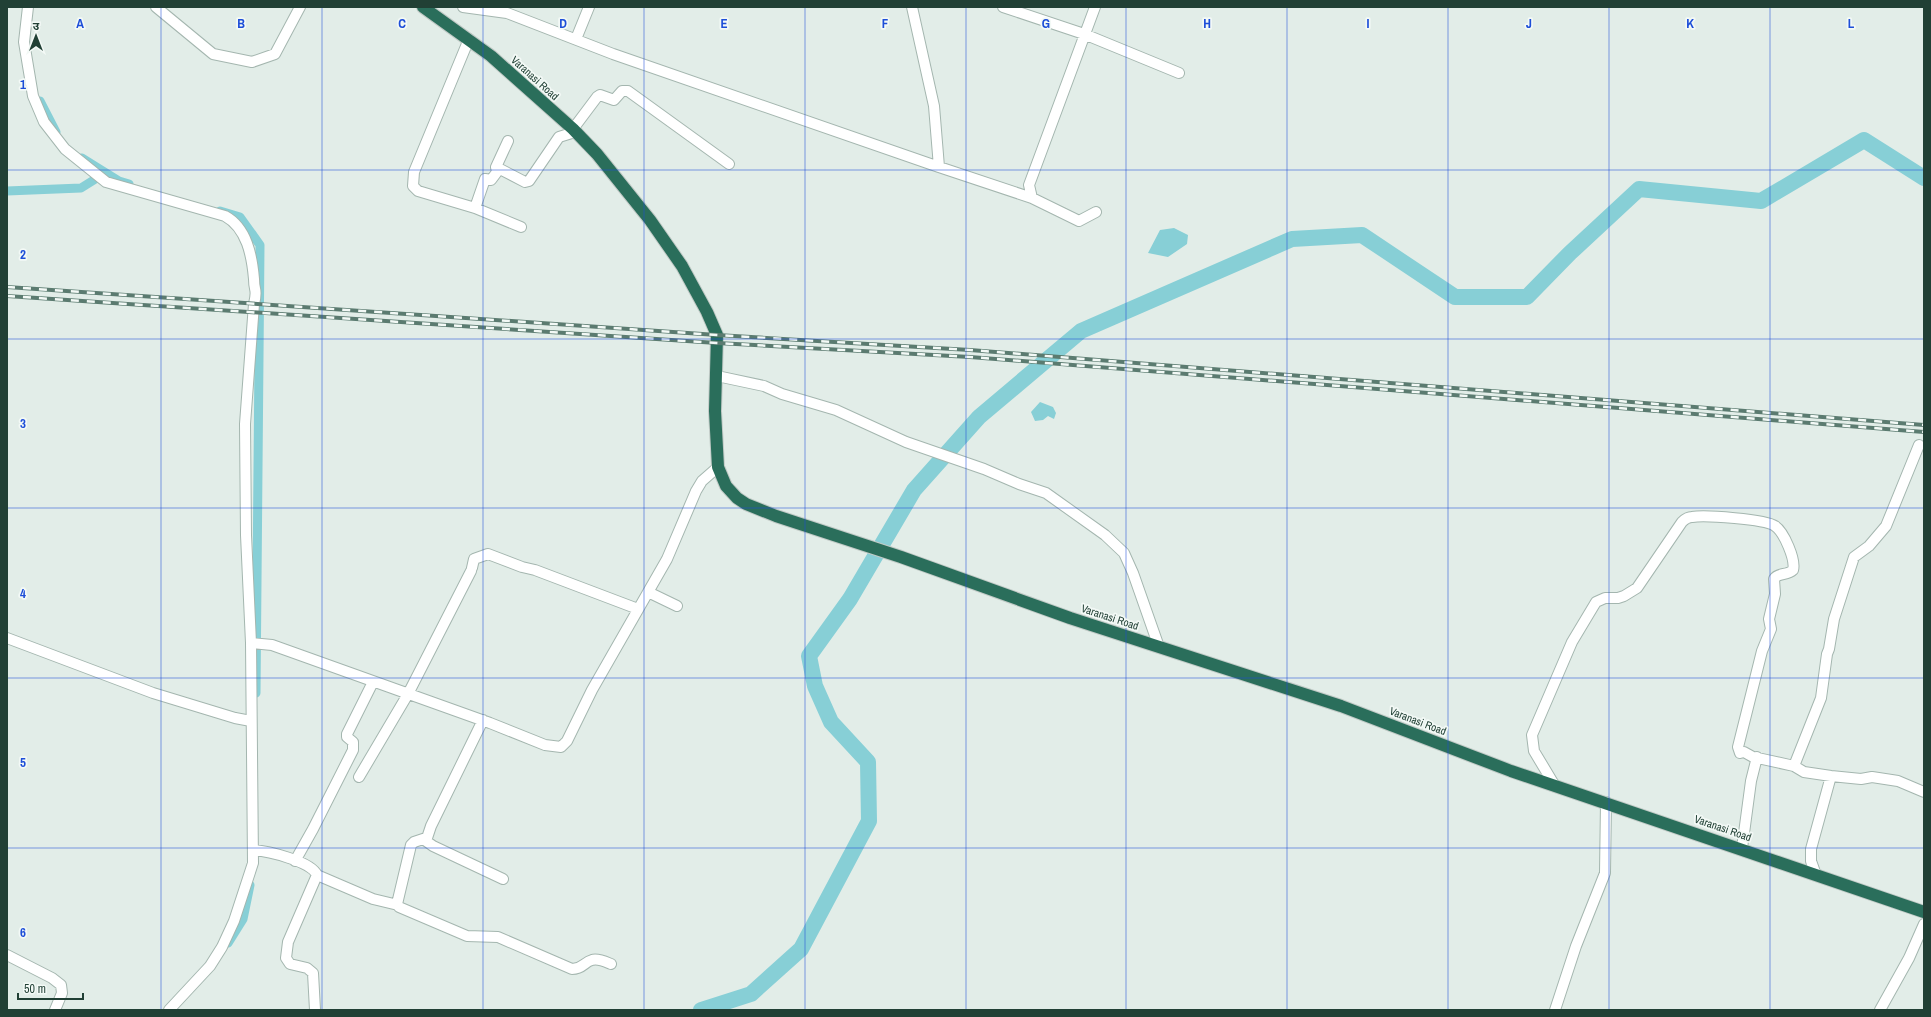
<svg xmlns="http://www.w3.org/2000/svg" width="1931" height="1017" viewBox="0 0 1931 1017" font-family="'Archivo Narrow','Noto Sans Devanagari',sans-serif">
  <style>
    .water { fill: #87cfd6 }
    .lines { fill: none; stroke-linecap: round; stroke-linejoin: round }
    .canal { stroke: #87cfd6; stroke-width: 9 }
    .river { stroke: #87cfd6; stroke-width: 16 }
    .street-casing { stroke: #a4b6af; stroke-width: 12 }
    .highway-casing { stroke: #c1cac6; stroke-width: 14 }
    .street { stroke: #fff; stroke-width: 10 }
    .highway { stroke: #2a6e5b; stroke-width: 12 }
    .rail-casing { stroke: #5b7b70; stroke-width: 4 }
    .rail { stroke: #f3f9f6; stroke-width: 2.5; stroke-dasharray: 8; stroke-linecap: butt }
    .grid { fill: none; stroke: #1d4ed8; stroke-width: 1; stroke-opacity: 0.55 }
    .labels { text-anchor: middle; stroke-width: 3.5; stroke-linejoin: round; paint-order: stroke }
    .street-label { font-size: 11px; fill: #214035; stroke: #f3f9f6 }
    .grid-label { font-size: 13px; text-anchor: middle; font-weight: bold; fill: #1d4ed8; stroke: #f3f9f6; stroke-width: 3.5; stroke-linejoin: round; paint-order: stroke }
  </style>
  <rect width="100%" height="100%" fill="#e2ede8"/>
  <!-- water -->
  <path class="water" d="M1174,228l14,7 -1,9 -19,13 -20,-4 12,-23z
    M1040,402l13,5 3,6 -2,6 -6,-3 -5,4 -8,1 -4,-9z"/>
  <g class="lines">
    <!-- canal -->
    <path class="canal" d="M40,101l16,31
      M82,158l37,23 10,3
      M7,191l74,-3 24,-15
      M220,211l20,6 20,28 -4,448
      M228,943l15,-24 7,-34"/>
    <!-- river -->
    <path class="river" d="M701,1010l50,-16 50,-45 68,-128 -1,-59 -37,-40 -16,-36 -6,-30 41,-57 64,-109 65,-73 102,-86 211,-92 70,-4 93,62h72l43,-44 69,-64 122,12 103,-61 60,38"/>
    <defs>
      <path id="street" d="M28,7l-4,35 9,54 11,26 21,27 41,33 119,34c22,12 27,40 29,63 0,14 4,9 0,25l-9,120 1,111 5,108
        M156,7l57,47 39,8 23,-8 25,-47
        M463,7l44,6 106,41 326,113 -5,-61 -22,-99
        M1003,7l81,27 95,39
        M469,39l-55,133 -1,14 5,5 57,17 46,19
        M576,39l13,-32
        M573,129l24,-32 3,-2 14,5 8,-9h6l101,73
        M496,167l29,15 4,-1 30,-44 16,-5
        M939,167l93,31 -3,-13 66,-178
        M1032,198l47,23 17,-9
        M475,208l10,-29 6,1 6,-8 -1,-5 12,-26
        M717,376l47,10 18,8 54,16 70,32 78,27 35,15 27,9 59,42 19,18 9,20 26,74
        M472,568l2,-9 14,-5 34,13 13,3 103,39
        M648,592l29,14
        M7,638l146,55 82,25 16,3
        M483,720l-52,106 -5,15 7,5 70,33
        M1794,766l27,-68 6,-44 2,-5 5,-30 20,-62 15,-11 17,-20 33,-81
        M359,777l49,-83 63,-123
        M1555,786l-21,-35 -2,-16 40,-93 24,-40 9,-4h13l6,-2 13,-8 45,-66c3,-3 6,-5 10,-5 13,-2 73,2 83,9 9,6 21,34 18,44 -6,6 -15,2 -19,9l1,15 -6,25 2,10 -9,22 -24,96 2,6 4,-1 9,5 41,9 10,6 27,4 30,3 11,-2 26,4 26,11
        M426,838l-12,4 -3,3 -14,59 2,3 68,29 31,1 74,32c11,0 12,-7 20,-9 6,-2 14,2 19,4
        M1742,848l9,-67 6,-24
        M253,850c14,1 58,11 64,25l-29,67 -2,16 4,6 17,4 6,5 2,37
        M295,861l18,-32 40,-79v-8l-6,-5v-3l26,-52
        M317,875l56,24 25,6
        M1816,875l-5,-14v-12l20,-73
        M7,955l45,23 9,7 1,8 -7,17
        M169,1010l41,-44 12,-19 12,-26 19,-58 -2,-220 21,2 218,78 55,22 16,2 6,-6 25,-51 75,-131 29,-68 6,-10 16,-14
        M1555,1010l21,-64 29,-73 1,-71
        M1880,1010l29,-52 15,-34"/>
      <path id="highway" d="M423,7l68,49 82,73 24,25 53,66 32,46 25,46 10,23 -2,76 3,56 8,19 11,12 9,6 30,12 125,41 169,61 271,88 170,65 413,141"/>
    </defs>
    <!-- street casing -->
    <use href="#street" class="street-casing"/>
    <!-- highway casing -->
    <use href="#highway" class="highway-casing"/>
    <!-- street -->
    <use href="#street" class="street"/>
    <!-- highway -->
    <use href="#highway" class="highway"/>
    <defs>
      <path id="rail" d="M7,287l710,48 253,15 954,75
        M7,296l710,47 253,14 954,75"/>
    </defs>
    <!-- rail casing -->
    <use href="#rail" class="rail-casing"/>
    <!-- rail -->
    <use href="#rail" class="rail"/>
  </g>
  <!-- grid -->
  <path class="grid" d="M161,7v1003M322,7v1003M483,7v1003M644,7v1003M805,7v1003M966,7v1003M1126,7v1003M1287,7v1003M1448,7v1003M1609,7v1003M1770,7v1003M7,170h1917M7,339h1917M7,508h1917M7,678h1917M7,848h1917"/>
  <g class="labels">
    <!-- street labels -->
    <g class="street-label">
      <text transform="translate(535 78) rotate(42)" y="4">Varanasi Road</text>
      <text transform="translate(1110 617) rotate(18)" y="4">Varanasi Road</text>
      <text transform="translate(1418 721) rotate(21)" y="4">Varanasi Road</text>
      <text transform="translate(1723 828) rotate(19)" y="4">Varanasi Road</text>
    </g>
  </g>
  <g class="grid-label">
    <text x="80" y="28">A</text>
    <text x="241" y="28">B</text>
    <text x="402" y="28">C</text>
    <text x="563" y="28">D</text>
    <text x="724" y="28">E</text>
    <text x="885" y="28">F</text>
    <text x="1046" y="28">G</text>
    <text x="1207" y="28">H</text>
    <text x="1368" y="28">I</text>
    <text x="1529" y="28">J</text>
    <text x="1690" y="28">K</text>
    <text x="1851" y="28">L</text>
    <text x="23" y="89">1</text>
    <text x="23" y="259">2</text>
    <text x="23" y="428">3</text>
    <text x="23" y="598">4</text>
    <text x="23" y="767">5</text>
    <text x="23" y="937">6</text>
  </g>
  <!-- border -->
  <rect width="1931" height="1017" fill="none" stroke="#214035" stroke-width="16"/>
  <!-- north arrow -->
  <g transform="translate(36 36)" stroke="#f3f9f6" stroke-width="3" paint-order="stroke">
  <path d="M0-3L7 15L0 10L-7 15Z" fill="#214035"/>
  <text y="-6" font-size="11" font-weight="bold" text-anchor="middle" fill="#214035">उ</text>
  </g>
  <!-- scale -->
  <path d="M18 993v6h65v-6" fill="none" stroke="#214035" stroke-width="2"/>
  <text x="24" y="993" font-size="12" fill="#214035" stroke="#f3f9f6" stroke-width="3" paint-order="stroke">50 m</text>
</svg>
